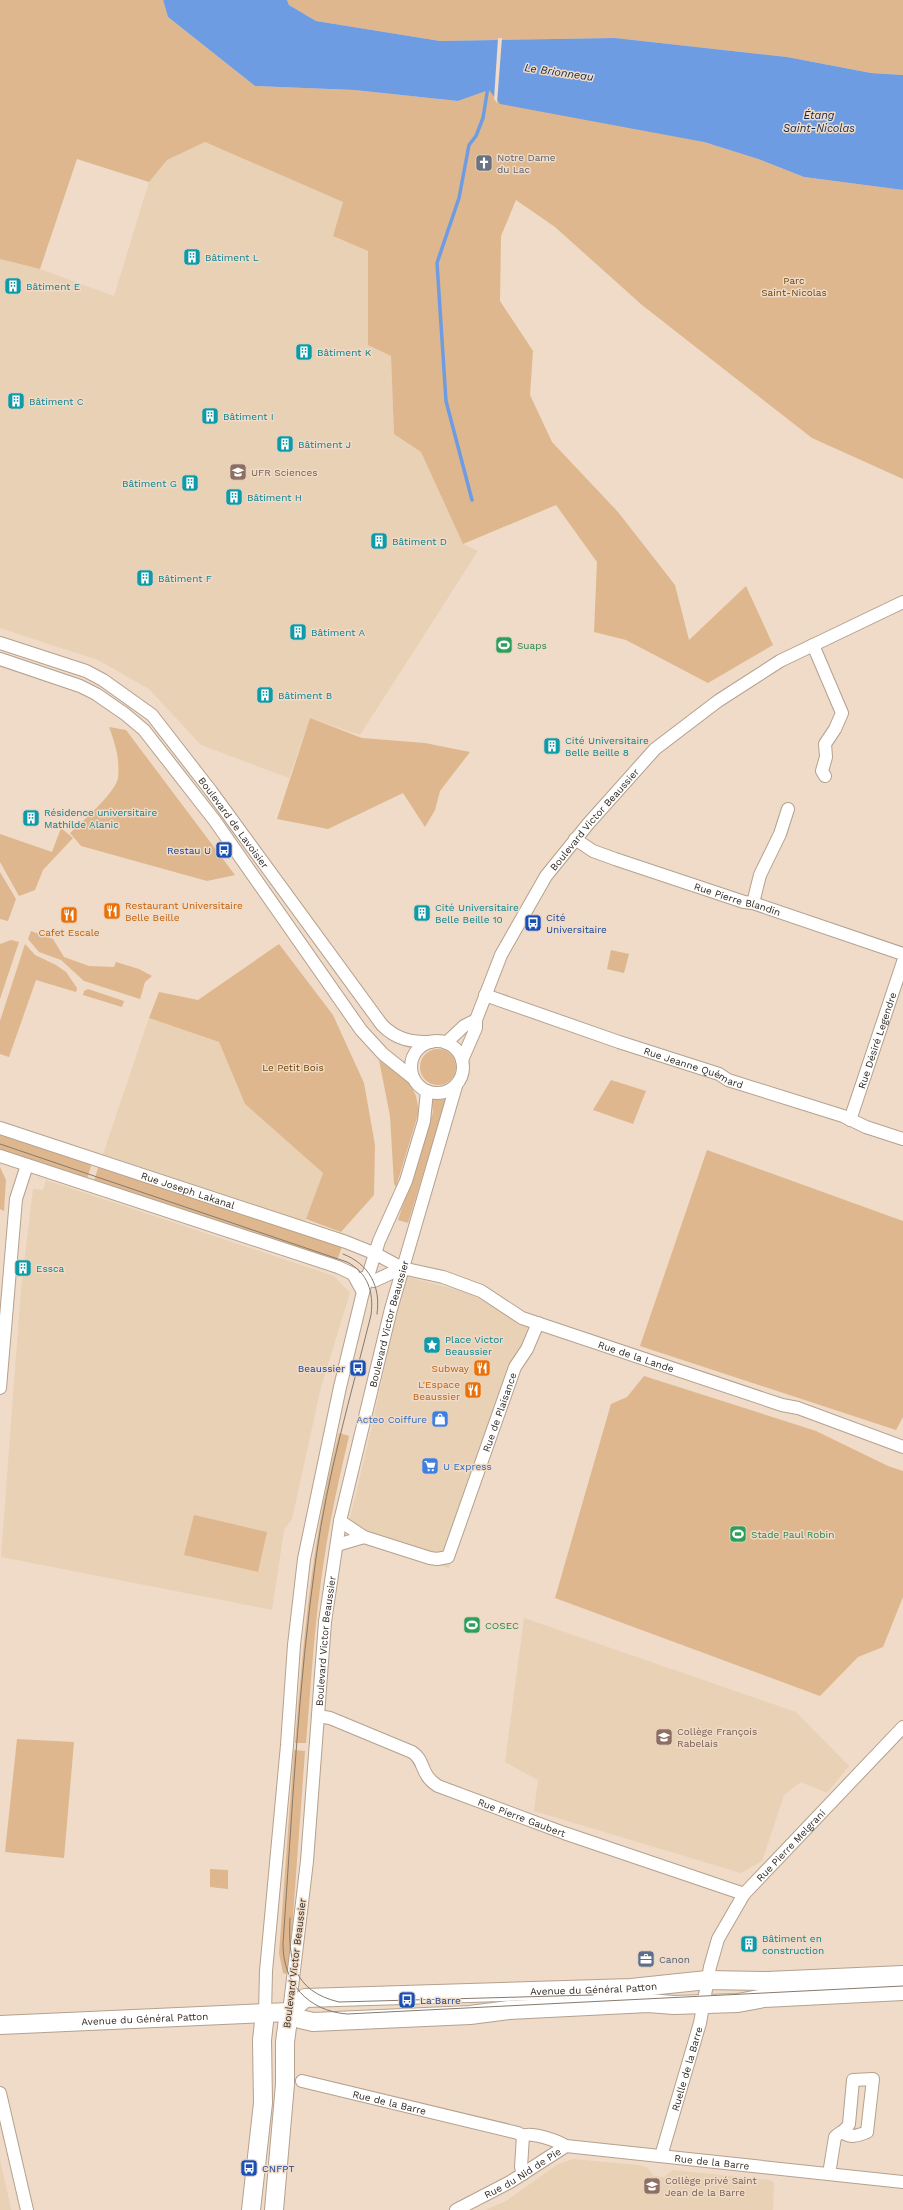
<svg xmlns="http://www.w3.org/2000/svg" width="903" height="2210" viewBox="0 0 903 2210" font-family="'Work Sans',sans-serif">
  <style>
    .built { fill: #e9d1b6 }
    .green { fill: #deb78e }
    .water { fill: #6e9ce2 }
    .pier { fill: #efdbc7 }
    .lines { fill: none; stroke-linecap: round; stroke-linejoin: round }
    .stream { stroke: #6e9ce2; stroke-width: 3.5 }
    .street-casing { stroke: #b4a18e; stroke-width: 14 }
    .secondary-casing { stroke: #b4a18e; stroke-width: 20 }
    .street { stroke: #fff; stroke-width: 12 }
    .secondary { stroke: #fff; stroke-width: 18 }
    .tram { stroke: #877a6c; stroke-width: 1 }
    .labels { text-anchor: middle; stroke-width: 3; stroke-linejoin: round; paint-order: stroke }
    .worship-label { font-size: 10px; fill: #5b616d; stroke: #efdbc7; text-anchor: start }
    .culture-label { font-size: 10px; fill: #0d838f; stroke: #efdbc7; text-anchor: start }
    .park-label { font-size: 10px; fill: #6d450d; stroke: #efdbc7 }
    .education-label { font-size: 10px; fill: #785e54; stroke: #efdbc7; text-anchor: start }
    .leisure-label { font-size: 10px; fill: #27864d; stroke: #efdbc7; text-anchor: start }
    .street-label { font-size: 10px; fill: #322a22; stroke: #efdbc7 }
    .transit-label { font-size: 10px; fill: #164399; stroke: #efdbc7; text-anchor: start }
    .food-label { font-size: 10px; fill: #c56008; stroke: #efdbc7; text-anchor: end }
    .shop-label { font-size: 10px; fill: #366cbe; stroke: #efdbc7; text-anchor: end }
    .service-label { font-size: 10px; fill: #4e5e75; stroke: #efdbc7; text-anchor: start }
    .water-label { font-size: 11px; font-style: italic; fill: #0a2853; stroke: #efdbc7 }
  </style>
  <rect width="100%" height="100%" fill="#efdbc7"/>
  <!-- built -->
  <path class="built" d="M205,142l138,60 -10,34 35,15v94l23,11 3,78 27,18 42,92 15,7 -118,184 -50,-17 -21,60 -88,-33 -52,-56 -51,-29 -98,-32v-369l40,10 74,27 35,-114 18,-22z
    M149,1018l70,24 26,62 78,69 -18,49 -202,-68z
    M46,1180l288,96 16,17 -29,94 -29,132 -8,11 -12,80 -271,-53 20,-268 12,-100 10,1z
    M404,1276l65,17 60,32 -80,243 -104,-29 26,-109z
    M524,1618l272,94 53,54 -22,27 -26,-11 -17,13 -22,66 -21,12 -207,-62 4,-31 -33,-18z
    M573,2159l65,6 9,2 7,9 10,1 9,-7 97,10 4,3 -1,27h-287l20,-9 52,-37z
    M0,2160l10,44 1,6h-11z"/>
  <!-- green -->
  <path class="green" d="M0,0h163l5,17 87,69 99,4 104,11 31,-11 215,52 54,17 46,18 99,13v289l-91,-41 -170,-133 -87,-78 -39,-27 -15,36 -1,65 33,50 -3,44 22,47 66,70 57,73 14,55 57,-54 27,59 -65,38 -82,-43 -32,-8 3,-70 -41,-57 -93,39 -42,-92 -27,-18 -3,-78 -23,-11v-94l-35,-15 10,-34 -138,-60 -38,18 -18,22 -72,-23 -37,110 -40,-10z
    M287,0h616v75l-32,-2 -84,-16 -172,-19 -175,3 -124,-20 -27,-16z
    M310,718l52,20 63,5 45,9 -30,39 -5,19 -10,17 -22,-34 -75,36 -51,-10z
    M109,727l17,3 109,145 -28,6 -126,-35 -11,-13c11,-10 46,-41 48,-55 2,-19 -3,-35 -9,-51z
    M61,828l12,10 -30,32 -8,20 -16,6 -19,-34v-28l52,18z
    M0,872l16,27 -8,22 -8,-2z
    M31,931l22,8 11,18 25,9 25,1 2,-5 23,7 13,7 -7,6 -5,17 -56,-18 -23,-21 -22,-8 -11,-13z
    M11,940l8,2 -19,57v-55z
    M25,944l10,11 21,10 10,7 11,16 -1,4 -40,-12 -27,77 -9,-3v-33z
    M279,944l54,71 31,68 11,62 -1,50 -33,37 -35,-13 17,-46 -78,-69 -26,-62 -70,-24 10,-26 39,8z
    M611,950l18,4 -5,19 -17,-4z
    M88,989l36,12 -2,6 -39,-12 1,-4z
    M420 1067a18 18 0 1 1 36 0a18 18 0 1 1-36 0Z
    M379,1060l30,22 7,14 3,15 -23,76 -2,-3 -4,-68z
    M611,1080l35,11 -13,33 -40,-14z
    M447,1097l-39,126 -10,-3 35,-108 -2,-14z
    M0,1132l92,31 -5,16 -87,-29z
    M707,1150l196,71v196l-7,13 -256,-84z
    M99,1165l243,82 -6,16 -242,-82z
    M0,1167l6,13 -2,31 -4,-2z
    M644,1376l172,55 72,35 15,5v126l-20,50 -25,10 -38,39 -265,-98 56,-194 16,-7z
    M339,1433l10,3c-10,43 -20,87 -26,131 -9,59 -12,118 -17,176h-11c9,-108 17,-205 44,-310z
    M194,1515l73,17 -9,40 -74,-17z
    M17,1739l57,3 -10,116 -59,-6z
    M294,1750l11,1 -16,220 -2,3 -4,-1 -4,-20z
    M210,1869l18,1v19l-18,-2z"/>
  <!-- water -->
  <path class="water" d="M163,0h124l2,5 27,16 124,20 175,-3 172,19 84,16 32,2v115l-99,-13 -46,-18 -54,-17 -204,-38 -11,-14 -31,11 -104,-11 -99,-4 -87,-69z"/>
  <!-- pier -->
  <path class="pier" d="M498,38h4l-5,65 -3,-4z"/>
  <g class="lines">
    <!-- stream -->
    <path class="stream" d="M472,500l-26,-99 -9,-138 22,-65 10,-53 7,-9 7,-18 5,-31"/>
    <defs>
      <g id="street">
        <path id="s1" d="M0,643l86,28 17,9 49,35 59,76 171,234c15,15 29,17 49,17"/>
        <path d="M813,645l29,68 -7,16 -10,15 1,13 -4,14 3,5"/>
        <path d="M0,659l80,27 16,8 29,20 19,16 71,91 146,209 22,24 30,24"/>
        <path id="s2" d="M575,839l18,12 22,8 129,43 9,1 150,51"/>
        <path d="M753,903l7,-28 20,-41 8,-25"/>
        <path id="s3" d="M485,995l134,47 100,32 9,6 115,36 23,11 37,12"/>
        <circle cx="437" cy="1067" r="26"/>
        <path d="M446,1043l18,-17 12,-6"/>
        <path id="s4" d="M462,1060l14,-32v-8l25,-65 45,-79 42,-52 67,-75 63,-48 62,-40 123,-59"/>
        <path id="s5" d="M850,1120l53,-158"/>
        <path id="s6" d="M0,1128l346,114 30,12 26,14 41,9 38,14 41,27 260,87 16,3 105,39"/>
        <path d="M0,1156l338,111 15,7 10,18"/>
        <path d="M363,1278l11,3 28,-13"/>
        <path d="M0,1388l16,-189 11,-34"/>
        <path id="s7" d="M340,1521l24,16 66,21 7,1 11,-2 67,-190 12,-18 11,-26"/>
        <path d="M337,1545l27,-8"/>
        <path id="s8" d="M318,1716l12,2 82,34c14,9 7,22 26,34l126,47 180,61"/>
        <path id="s9" d="M289,2012l18,-151 18,-239 15,-101 51,-212 65,-223"/>
        <path d="M265,2013l1,-42 21,-226 7,-100 10,-86 36,-172 23,-95 16,-51 27,-60 18,-60 3,-30"/>
        <path id="s10" d="M302,2081l216,52 5,3"/>
        <path d="M0,2093l27,117"/>
        <path id="s11" d="M523,2136c7,-5 35,5 43,10l337,36"/>
        <path d="M523,2136l-2,31 2,7"/>
        <path id="s12" d="M661,2156l39,-133 10,-56 8,-28 26,-45 159,-167"/>
        <path d="M829,2174l6,-37c5,-5 11,-6 14,-13l4,-44 20,-1 -6,53c-8,3 -17,7 -24,0"/>
        <path id="s13" d="M456,2210l54,-28 56,-36"/>
      </g>
      <g id="secondary">
        <path id="s14" d="M289,2012l16,-14 326,-10 76,-8 60,1 136,-6"/>
        <path id="s15" d="M0,2025l289,-13 11,7 13,3 157,-7 39,-5 139,-7 26,2 64,-2 26,-5 139,-7"/>
        <path d="M251,2210l12,-107 -1,-63 3,-27"/>
        <path d="M274,2210l11,-126v-42l4,-30"/>
      </g>
    </defs>
    <!-- street casing -->
    <use href="#street" class="street-casing"/>
    <!-- secondary casing -->
    <use href="#secondary" class="secondary-casing"/>
    <!-- street -->
    <use href="#street" class="street"/>
    <!-- secondary -->
    <use href="#secondary" class="secondary"/>
    <!-- tram -->
    <path class="tram" d="M0,1144l347,118c21,11 27,30 24,53 -20,80 -44,161 -55,243 -18,128 -24,258 -33,386 0,39 25,67 64,70l556,-28
      M343,1254c26,10 38,32 34,60
      M290,1918c-2,42 3,73 49,84l254,-7"/>
  </g>
  <!-- icons -->
  <defs>
    <symbol id="church-square" viewBox="-11 -11 22 22"><rect x="-9" y="-9" width="18" height="18" rx="4" fill="#6b7280" stroke="#efdbc7"/><path d="M-1.2-6h2.4v3.5h3.3v2.4h-3.3V6h-2.4V-.1h-3.3v-2.4h3.3Z" fill="#fff"/></symbol>
    <symbol id="building-square" viewBox="-11 -11 22 22"><rect x="-9" y="-9" width="18" height="18" rx="4" fill="#0f9aa8" stroke="#efdbc7"/><path d="M-4-6H4V6H1V3H-1V6H-4ZM-2.5-4.3h1.7v1.8h-1.7ZM.8-4.3h1.7v1.8H.8ZM-2.5-1h1.7V.8h-1.7ZM.8-1h1.7V.8H.8Z" fill="#fff"/></symbol>
    <symbol id="university-square" viewBox="-11 -11 22 22"><rect x="-9" y="-9" width="18" height="18" rx="4" fill="#8d6e63" stroke="#efdbc7"/><path d="M0-5L7-2L0 1L-7-2ZM-4 1L0 2.5L4 1V4Q0 6-4 4Z" fill="#fff"/></symbol>
    <symbol id="stadium-square" viewBox="-11 -11 22 22"><rect x="-9" y="-9" width="18" height="18" rx="4" fill="#2e9e5b" stroke="#efdbc7"/><path d="M0-5a6.5 5 0 1 0 0 10a6.5 5 0 1 0 0-10ZM-3.5-1.8h7v3.6h-7Z" fill="#fff"/></symbol>
    <symbol id="bus-square" viewBox="-11 -11 22 22"><rect x="-9" y="-9" width="18" height="18" rx="4" fill="#1a4fb4" stroke="#efdbc7"/><path d="M-5-6H5V4H4V6H2V4H-2V6H-4V4H-5ZM-3.5-4V0h7V-4ZM-3.5 1.2v1.5H-2V1.2ZM2 1.2v1.5H3.5V1.2Z" fill="#fff"/></symbol>
    <symbol id="restaurant-square" viewBox="-11 -11 22 22"><rect x="-9" y="-9" width="18" height="18" rx="4" fill="#e8710a" stroke="#efdbc7"/><path d="M-5-6h1v4h1v-4h1v4h1v-4h1v5L-1.5 .5V6h-2V.5L-5-1ZM5-6V6H3V1.5H1.5Q1.5-4 5-6Z" fill="#fff"/></symbol>
    <symbol id="sight-square" viewBox="-11 -11 22 22"><rect x="-9" y="-9" width="18" height="18" rx="4" fill="#0f9aa8" stroke="#efdbc7"/><path d="M0-6L1.8-2.2L6-1.7L2.9 1.2L3.7 5.4L0 3.3L-3.7 5.4L-2.9 1.2L-6-1.7L-1.8-2.2Z" fill="#fff"/></symbol>
    <symbol id="shop-square" viewBox="-11 -11 22 22"><rect x="-9" y="-9" width="18" height="18" rx="4" fill="#3f7fe0" stroke="#efdbc7"/><path d="M-5-2.5h2.3a2.7 3.5 0 0 1 5.4 0H5L5.5 6h-11ZM-1.5-2.5h3a1.5 2.3 0 0 0-3 0Z" fill="#fff"/></symbol>
    <symbol id="supermarket-square" viewBox="-11 -11 22 22"><rect x="-9" y="-9" width="18" height="18" rx="4" fill="#3f7fe0" stroke="#efdbc7"/><path d="M-6-5.5h2.5l.6 2H6L4.5 2H-2.5L-4.4-4H-6ZM-1.5 3.2a1.3 1.3 0 1 0 .1 0ZM3 3.2a1.3 1.3 0 1 0 .1 0Z" fill="#fff"/></symbol>
    <symbol id="school-square" viewBox="-11 -11 22 22"><rect x="-9" y="-9" width="18" height="18" rx="4" fill="#8d6e63" stroke="#efdbc7"/><path d="M0-5L7-2L0 1L-7-2ZM-4 1L0 2.5L4 1V4Q0 6-4 4Z" fill="#fff"/></symbol>
    <symbol id="office-square" viewBox="-11 -11 22 22"><rect x="-9" y="-9" width="18" height="18" rx="4" fill="#5c6f8a" stroke="#efdbc7"/><path d="M-6-3h4V-5.5h4V-3h4V5H-6ZM-1-4.5V-3h2v-1.5ZM-6 0V1H6V0Z" fill="#fff"/></symbol>
  </defs>
  <g fill-rule="evenodd">
    <use href="#church-square" x="474" y="153" width="20" height="20"/>
    <use href="#building-square" x="182" y="247" width="20" height="20"/>
    <use href="#building-square" x="3" y="276" width="20" height="20"/>
    <use href="#building-square" x="294" y="342" width="20" height="20"/>
    <use href="#building-square" x="6" y="391" width="20" height="20"/>
    <use href="#building-square" x="200" y="406" width="20" height="20"/>
    <use href="#building-square" x="275" y="434" width="20" height="20"/>
    <use href="#university-square" x="228" y="462" width="20" height="20"/>
    <use href="#building-square" x="180" y="473" width="20" height="20"/>
    <use href="#building-square" x="224" y="487" width="20" height="20"/>
    <use href="#building-square" x="369" y="531" width="20" height="20"/>
    <use href="#building-square" x="135" y="568" width="20" height="20"/>
    <use href="#building-square" x="288" y="622" width="20" height="20"/>
    <use href="#stadium-square" x="494" y="635" width="20" height="20"/>
    <use href="#building-square" x="255" y="685" width="20" height="20"/>
    <use href="#building-square" x="542" y="736" width="20" height="20"/>
    <use href="#building-square" x="21" y="808" width="20" height="20"/>
    <use href="#bus-square" x="214" y="840" width="20" height="20"/>
    <use href="#restaurant-square" x="102" y="901" width="20" height="20"/>
    <use href="#building-square" x="412" y="903" width="20" height="20"/>
    <use href="#restaurant-square" x="59" y="905" width="20" height="20"/>
    <use href="#bus-square" x="523" y="913" width="20" height="20"/>
    <use href="#building-square" x="13" y="1258" width="20" height="20"/>
    <use href="#sight-square" x="422" y="1335" width="20" height="20"/>
    <use href="#bus-square" x="348" y="1358" width="20" height="20"/>
    <use href="#restaurant-square" x="472" y="1358" width="20" height="20"/>
    <use href="#restaurant-square" x="463" y="1380" width="20" height="20"/>
    <use href="#shop-square" x="430" y="1409" width="20" height="20"/>
    <use href="#supermarket-square" x="420" y="1456" width="20" height="20"/>
    <use href="#stadium-square" x="728" y="1524" width="20" height="20"/>
    <use href="#stadium-square" x="462" y="1615" width="20" height="20"/>
    <use href="#school-square" x="654" y="1727" width="20" height="20"/>
    <use href="#building-square" x="739" y="1934" width="20" height="20"/>
    <use href="#office-square" x="636" y="1949" width="20" height="20"/>
    <use href="#bus-square" x="397" y="1990" width="20" height="20"/>
    <use href="#bus-square" x="239" y="2158" width="20" height="20"/>
    <use href="#school-square" x="642" y="2176" width="20" height="20"/>
  </g>
  <g class="labels">
    <!-- worship labels -->
    <g class="worship-label">
      <text x="497" y="161">Notre Dame<tspan x="497" dy="12">du Lac</tspan></text>
    </g>
    <!-- culture labels -->
    <g class="culture-label">
      <text x="205" y="261">Bâtiment L</text>
      <text x="26" y="290">Bâtiment E</text>
      <text x="317" y="356">Bâtiment K</text>
      <text x="29" y="405">Bâtiment C</text>
      <text x="223" y="420">Bâtiment I</text>
      <text x="298" y="448">Bâtiment J</text>
      <text x="177" y="487" text-anchor="end">Bâtiment G</text>
      <text x="247" y="501">Bâtiment H</text>
      <text x="392" y="545">Bâtiment D</text>
      <text x="158" y="582">Bâtiment F</text>
      <text x="311" y="636">Bâtiment A</text>
      <text x="278" y="699">Bâtiment B</text>
      <text x="565" y="744">Cité Universitaire<tspan x="565" dy="12">Belle Beille 8</tspan></text>
      <text x="44" y="816">Résidence universitaire<tspan x="44" dy="12">Mathilde Alanic</tspan></text>
      <text x="435" y="911">Cité Universitaire<tspan x="435" dy="12">Belle Beille 10</tspan></text>
      <text x="36" y="1272">Essca</text>
      <text x="445" y="1343">Place Victor<tspan x="445" dy="12">Beaussier</tspan></text>
      <text x="762" y="1942">Bâtiment en<tspan x="762" dy="12">construction</tspan></text>
    </g>
    <!-- park labels -->
    <g class="park-label">
      <text x="794" y="284">Parc<tspan x="794" dy="12">Saint-Nicolas</tspan></text>
      <text x="293" y="1071">Le Petit Bois</text>
    </g>
    <!-- education labels -->
    <g class="education-label">
      <text x="251" y="476">UFR Sciences</text>
      <text x="677" y="1735">Collège François<tspan x="677" dy="12">Rabelais</tspan></text>
      <text x="665" y="2184">Collège privé Saint<tspan x="665" dy="12">Jean de la Barre</tspan></text>
    </g>
    <!-- leisure labels -->
    <g class="leisure-label">
      <text x="517" y="649">Suaps</text>
      <text x="751" y="1538">Stade Paul Robin</text>
      <text x="485" y="1629">COSEC</text>
    </g>
    <!-- street labels -->
    <g class="street-label">
      <text dy="4" stroke="none"><textPath href="#s4" startOffset="278">Boulevard Victor Beaussier</textPath></text>
      <text dy="4" stroke="none"><textPath href="#s1" startOffset="305">Boulevard de Lavoisier</textPath></text>
      <text dy="4" stroke="none"><textPath href="#s2" startOffset="174">Rue Pierre Blandin</textPath></text>
      <text dy="4" stroke="none"><textPath href="#s5" startOffset="84">Rue Désiré Legendre</textPath></text>
      <text dy="4" stroke="none"><textPath href="#s3" startOffset="221">Rue Jeanne Quémard</textPath></text>
      <text dy="4" stroke="none"><textPath href="#s6" startOffset="198">Rue Joseph Lakanal</textPath></text>
      <text dy="4" stroke="none"><textPath href="#s9" startOffset="697">Boulevard Victor Beaussier</textPath></text>
      <text dy="4" stroke="none"><textPath href="#s6" startOffset="678">Rue de la Lande</textPath></text>
      <text dy="4" stroke="none"><textPath href="#s7" startOffset="270">Rue de Plaisance</textPath></text>
      <text dy="4" stroke="none"><textPath href="#s9" startOffset="373">Boulevard Victor Beaussier</textPath></text>
      <text dy="4" stroke="none"><textPath href="#s8" startOffset="234">Rue Pierre Gaubert</textPath></text>
      <text dy="4" stroke="none"><textPath href="#s12" startOffset="344">Rue Pierre Melgrani</textPath></text>
      <text transform="translate(294 1963) rotate(-83)" y="4">Boulevard Victor Beaussier</text>
      <text dy="4" stroke="none"><textPath href="#s14" startOffset="310">Avenue du Général Patton</textPath></text>
      <text dy="4" stroke="none"><textPath href="#s15" startOffset="145">Avenue du Général Patton</textPath></text>
      <text dy="4" stroke="none"><textPath href="#s12" startOffset="91">Ruelle de la Barre</textPath></text>
      <text dy="4" stroke="none"><textPath href="#s10" startOffset="90">Rue de la Barre</textPath></text>
      <text dy="4" stroke="none"><textPath href="#s11" startOffset="192">Rue de la Barre</textPath></text>
      <text dy="4" stroke="none"><textPath href="#s13" startOffset="76">Rue du Nid de Pie</textPath></text>
    </g>
    <!-- transit labels -->
    <g class="transit-label">
      <text x="211" y="854" text-anchor="end">Restau U</text>
      <text x="546" y="921">Cité<tspan x="546" dy="12">Universitaire</tspan></text>
      <text x="345" y="1372" text-anchor="end">Beaussier</text>
      <text x="420" y="2004">La Barre</text>
      <text x="262" y="2172">CNFPT</text>
    </g>
    <!-- food labels -->
    <g class="food-label">
      <text x="125" y="909" text-anchor="start">Restaurant Universitaire<tspan x="125" dy="12">Belle Beille</tspan></text>
      <text x="69" y="936" text-anchor="middle">Cafet Escale</text>
      <text x="469" y="1372">Subway</text>
      <text x="460" y="1388">L'Espace<tspan x="460" dy="12">Beaussier</tspan></text>
    </g>
    <!-- shop labels -->
    <g class="shop-label">
      <text x="427" y="1423">Acteo Coiffure</text>
      <text x="443" y="1470" text-anchor="start">U Express</text>
    </g>
    <!-- service labels -->
    <g class="service-label">
      <text x="659" y="1963">Canon</text>
    </g>
    <!-- water labels -->
    <g class="water-label">
      <text transform="translate(559 72) rotate(8)" y="4">Le Brionneau</text>
      <text x="819" y="119">Étang<tspan x="819" dy="13">Saint-Nicolas</tspan></text>
    </g>
  </g>
</svg>
